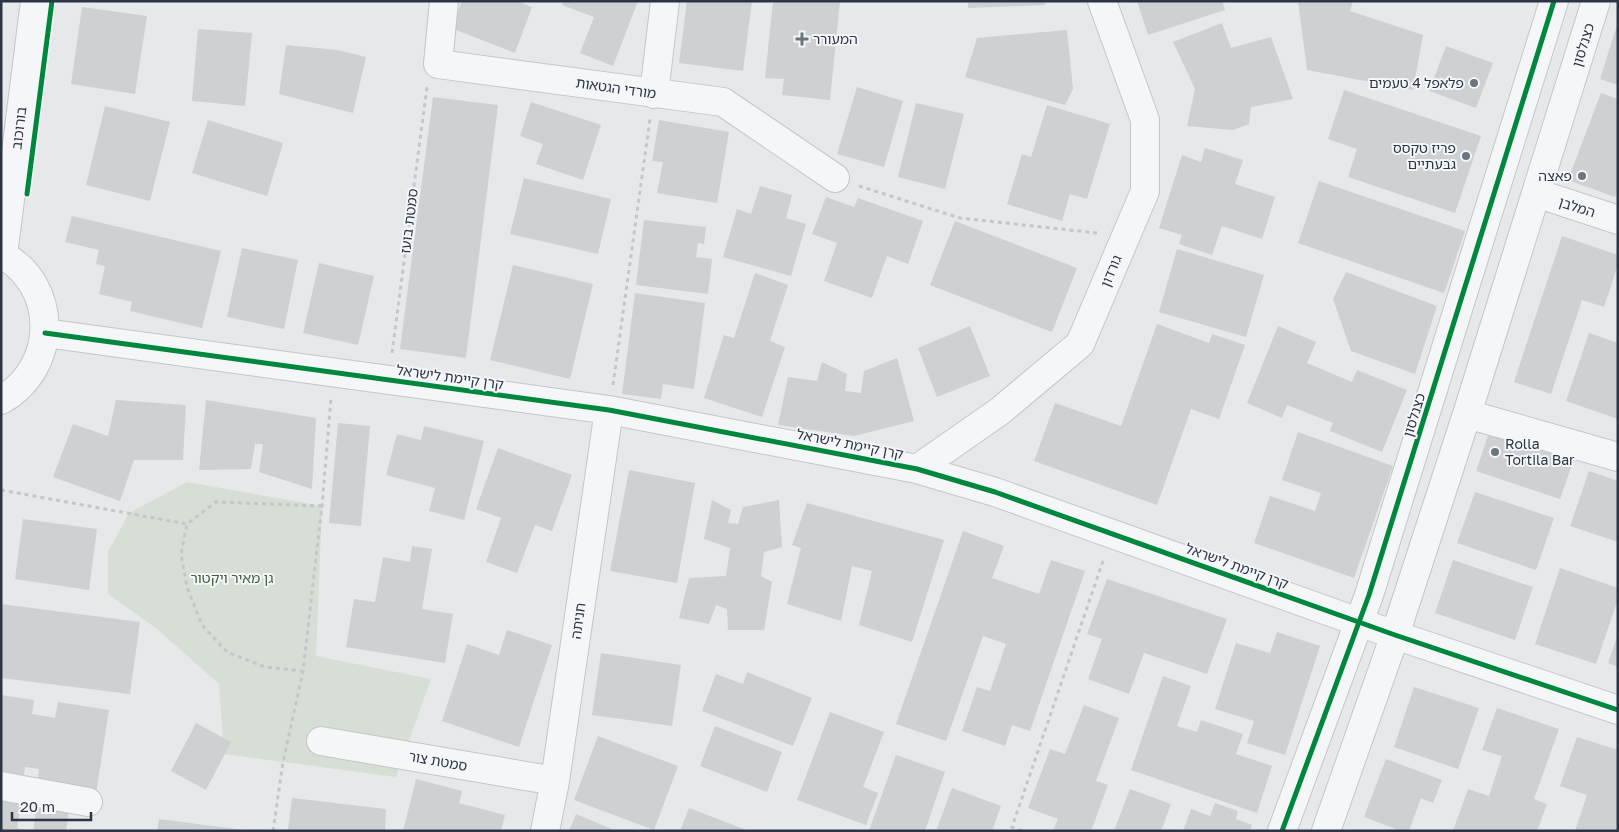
<svg xmlns="http://www.w3.org/2000/svg" width="1619" height="832" viewBox="0 0 1619 832" font-family="'Golos Text','Noto Sans Hebrew',sans-serif">
  <style>
    .green { fill: #d7ded6 }
    .building { fill: #ced0d2 }
    .lines { fill: none; stroke-linecap: round; stroke-linejoin: round }
    .minor-casing { stroke: #c4c6c8; stroke-width: 30 }
    .path { stroke: #c5c6ca; stroke-width: 3; stroke-dasharray: 4 4; stroke-linecap: butt }
    .minor { stroke: #f5f6f7; stroke-width: 28 }
    .cycleway-casing { stroke: #f4f6f9; stroke-width: 8 }
    .cycleway { stroke: #00873e; stroke-width: 5 }
    .poi-dot { fill: #6d747e; stroke: #f4f6f9; stroke-width: 2 }
    .labels { text-anchor: middle; stroke-width: 4; stroke-linejoin: round; paint-order: stroke }
    .poi-label { font-size: 14px; fill: #2c3544; stroke: #f4f6f9; text-anchor: end }
    .street-label { font-size: 14px; fill: #2c3544; stroke: #f4f6f9 }
    .park-label { font-size: 14px; fill: #416039; stroke: #f4f6f9 }
  </style>
  <rect width="100%" height="100%" fill="#e6e8ea"/>
  <!-- green -->
  <path class="green" d="M187,482l135,24 -6,150 115,23 -35,98 -172,-23 -5,-70 -62,-55 -49,-35v-42l21,-39z"/>
  <!-- building -->
  <path class="building" d="M462,1h56l14,6 -17,46 -64,-25z
    M563,1h75l-25,65 -33,-13 14,-36 -32,-12z
    M687,1h65l-9,70 -64,-8z
    M773,1h67l-10,99 -48,-5 2,-16 -19,-1z
    M968,1h77v4l-77,3z
    M1137,1h85l3,9 -77,25z
    M1298,1h55l-3,10 73,24 -10,55 -106,-20z
    M82,7l65,9 -12,78 -64,-10z
    M1222,23l9,25 40,-11 22,62 -42,8 -2,17 -16,6 -46,-4 8,-37 -22,-47z
    M1617,25h1v60l-18,-6z
    M198,29l54,4 -7,73 -53,-5z
    M1067,30l6,59 -8,16 -100,-28 12,-39z
    M286,45l51,5 29,7 -13,56 -74,-19z
    M1446,46l47,17 -17,45 -47,-17z
    M857,87l46,14 -19,66 -47,-13z
    M1344,90l137,46 -26,77 -107,-36 9,-28 -29,-10z
    M1601,93l17,6v91l-3,7 -47,-17z
    M433,97l65,8 -32,253 -66,-9z
    M531,102l70,23 -18,55 -47,-16 7,-20 -23,-8z
    M916,103l48,11 -19,75 -47,-12z
    M1047,105l63,19 -23,75 -17,-5 -8,27 -55,-17 15,-50 9,3z
    M105,106l65,16 -20,79 -64,-16z
    M208,120l75,23 -16,53 -75,-23z
    M659,120l70,12 -12,71 -60,-10 6,-31 -11,-1z
    M1205,148l38,12 -8,24 40,13 -13,42 -40,-13 -10,29 -33,-11 3,-9 -23,-7 23,-73 19,7z
    M524,178l87,21 -13,55 -88,-20z
    M1319,181l146,50 -21,62 -146,-50z
    M760,186l32,9 -6,23 20,6 -15,52 -68,-19 14,-48 14,5z
    M826,197l28,10 4,-9 65,23 -15,43 -21,-8 -15,42 -48,-17 13,-38 -25,-9z
    M72,216l149,35 -19,77 -72,-17 2,-9 -33,-8 6,-28 -9,-2 3,-14 -34,-8z
    M644,220l62,7 -2,17 -6,-1 -2,14 16,2 -4,35 -72,-9z
    M955,221l122,47 -25,64 -122,-47z
    M1562,236l56,19v10l-14,42 -22,-7 -31,94 -37,-12z
    M242,248l56,12 -14,69 -57,-12z
    M1177,249l87,26 -18,62 -87,-25z
    M319,263l55,13 -16,69 -55,-12z
    M513,265l80,19 -23,95 -80,-19z
    M1346,272l91,34 -22,68 -64,-23 -18,-52z
    M755,273l33,12 -18,56 15,6 -23,70 -58,-19 20,-63 10,3z
    M635,293l70,10 -11,86 -31,-5 -2,15 -39,-5z
    M1157,324l52,19 3,-9 33,11 -26,74 -28,-10 -34,96 -123,-44 21,-58 66,23z
    M970,326l20,50 -53,21 -19,-49z
    M1278,326l38,16 -9,21 45,19 5,-12 50,20 -25,62 -52,-21 3,-8 -46,-18 -5,13 -35,-15z
    M1589,333l29,10v76l-52,-18z
    M897,358l17,63 -60,15 -76,-11 10,-48 29,4 5,-19 25,12 -2,17 16,2 3,-22z
    M116,400l70,5 -3,55h-49l-14,41 -67,-24 20,-53 35,12z
    M206,400l110,18 -4,71 -53,-17 4,-28h-8l-4,25 -52,1z
    M338,423l32,3 -9,100 -32,-3z
    M424,426l60,15 -20,79 -35,-9 6,-23 -49,-13 11,-41 24,6z
    M1490,430l84,29 -14,40 -84,-28z
    M1298,432l95,34 -39,112 -100,-35 16,-47 45,15 6,-18 -39,-13z
    M498,448l74,27 -20,56 -17,-6 -18,48 -31,-11 15,-44 -25,-9z
    M629,470l66,13 -18,100 -67,-12z
    M1589,471l29,10v61l-48,-16z
    M1475,492l79,26 -18,52 -79,-27z
    M712,500l19,10 -3,13 10,1 5,-17 36,-7 3,47 -18,5 -3,24 11,6 -8,48h-36l-1,-21 -11,-4 -7,19 -30,-6 10,-40 37,-2 4,-28 -26,-9z
    M807,503l137,37 -32,102 -53,-17 13,-54 -20,-5 -11,55 -54,-17 14,-56 -9,-3z
    M23,519l74,10 -8,61 -74,-11z
    M963,531l41,15 -12,32 47,16 12,-34 34,11 -55,160 -18,-6 -7,21 -43,-15 15,-44 13,4 16,-47 -23,-8 -37,105 -50,-17z
    M412,546l20,3 -10,60 31,5 -8,49 -99,-16 8,-48 21,3 8,-45 27,5z
    M1453,560l80,27 -18,53 -80,-27z
    M1560,568l58,20v11l-22,65 -61,-20z
    M1107,579l120,40 -20,55 -63,-21 -15,41 -41,-15 14,-40 -15,-5z
    M1,604l139,18 -10,72 -129,-16z
    M507,630l45,15 -33,102 -77,-26 25,-77 32,11z
    M1277,632l43,14 -35,109 -38,-12 7,-22 -39,-12 21,-66 34,10z
    M1618,634v33l-10,-4z
    M601,653l80,12 -9,61 -80,-11z
    M747,672l65,26 -19,48 -91,-35 14,-37 27,10z
    M1163,676l28,10 -14,40 20,6 4,-12 42,14 -7,20 36,12 -15,47 -126,-43z
    M1414,687l65,21 -21,61 -64,-22z
    M1,695l33,5 -2,14 23,4 3,-16 51,8 -13,84 -59,-9 2,-16 -14,-2 -2,14 -22,-4z
    M1084,705l35,13 -23,63 12,4 -17,46h-38l5,-12 -30,-11 22,-59 15,5z
    M1497,708l62,21 -25,70 13,5 -10,27h-84l15,-42 21,7 13,-40 -20,-6z
    M830,712l54,20 -21,55 15,6 -12,32 -69,-25z
    M196,723l35,19 -25,48 -35,-19z
    M715,726l67,26 -15,40 -67,-26z
    M598,736l80,30 -24,64 -80,-30z
    M1577,737l41,13v81h-43l12,-36 -27,-9z
    M896,755l49,17 -20,59h-56z
    M1386,759l56,21 -9,23 -12,-5 -12,33h-8l-37,-14z
    M416,779l46,12 -3,12 46,12 -4,16h-98z
    M952,788l49,18 -9,25h-56z
    M1130,789l41,15 -10,27h-47z
    M292,798l94,11 -1,22 -97,-1z
    M1,801l20,3 -4,24 13,3h-29z
    M1215,803l23,8 -2,8 16,6 -2,6h-67l8,-22 19,7z
    M37,806l32,4 -3,21h-33z
    M689,808l60,23h-69z
    M576,814l40,17h-47z
    M159,819l84,11v1h-86z"/>
  <g class="lines">
    <defs>
      <path id="minor" d="M444,1l-6,63 285,38 112,76
        M654,94l11,-93
        M1536,193l82,27
        M1,254c59,32 57,114 0,146
        M3,255l32,-254
        M45,333l564,77 308,59 78,23 400,143 223,75
        M1467,414l151,43
        M917,469l83,-58 80,-67 65,-153v-71l-43,-119
        M321,741l234,40
        M1,786l87,16
        M545,831l10,-50 54,-371
        M1282,831l87,-236 185,-594
        M1326,831l69,-196 72,-221 129,-413"/>
    </defs>
    <!-- minor casing -->
    <use href="#minor" class="minor-casing"/>
    <!-- path -->
    <path class="path" d="M859,186l101,32 137,15
      M392,353l35,-266
      M613,385l37,-266
      M1,490l186,34
      M322,506l-106,-4 -29,22 -6,30 6,33 15,38 25,27 38,15 38,4 19,-165 9,-108
      M273,831l10,-69 20,-91
      M1022,831l-10,-4 92,-269"/>
    <!-- minor -->
    <use href="#minor" class="minor"/>
    <defs>
      <path id="cycleway" d="M27,194l25,-193
        M45,333l564,77 308,59 78,23 400,143 223,75
        M1282,831l87,-236 185,-594"/>
    </defs>
    <!-- cycleway casing -->
    <use href="#cycleway" class="cycleway-casing"/>
    <!-- cycleway -->
    <use href="#cycleway" class="cycleway"/>
  </g>
  <!-- markers -->
  <g class="poi-dot">
    <path d="M799.5 31.5h5v5h5v5h-5v5h-5v-5h-5v-5h5z"/>
    <circle cx="1474" cy="83" r="5"/>
    <circle cx="1466" cy="156" r="5"/>
    <circle cx="1582" cy="176" r="5"/>
    <circle cx="1495" cy="452" r="5"/>
  </g>
  <g class="labels">
    <!-- poi labels -->
    <g class="poi-label">
      <text x="813" y="44" text-anchor="start">המעורר</text>
      <text x="1464" y="88">פלאפל 4 טעמים</text>
      <text x="1456" y="153">פריז טקסס<tspan x="1456" dy="16">גבעתיים</tspan></text>
      <text x="1572" y="181">פאצה</text>
      <text x="1505" y="449" text-anchor="start">Rolla<tspan x="1505" dy="16">Tortila Bar</tspan></text>
    </g>
    <!-- street labels -->
    <g class="street-label">
      <text transform="translate(1583 45) rotate(-73)" y="5">כצנלסון</text>
      <text transform="translate(616 88) rotate(8)" y="5">מורדי הגטאות</text>
      <text transform="translate(19 128) rotate(-83)" y="5">בורוכוב</text>
      <text transform="translate(1577 207) rotate(18)" y="5">המלבן</text>
      <text transform="translate(409 221) rotate(-83)" y="5">סמטת בועז</text>
      <text transform="translate(1111 271) rotate(-67)" y="5">גורדון</text>
      <text transform="translate(450 377) rotate(8)" y="5">קרן קיימת לישראל</text>
      <text transform="translate(1414 415) rotate(-73)" y="5">כצנלסון</text>
      <text transform="translate(850 444) rotate(11)" y="5">קרן קיימת לישראל</text>
      <text transform="translate(1237 566) rotate(20)" y="5">קרן קיימת לישראל</text>
      <text transform="translate(578 621) rotate(-82)" y="5">חניתה</text>
      <text transform="translate(438 761) rotate(10)" y="5">סמטת צור</text>
    </g>
    <!-- park labels -->
    <g class="park-label">
      <text x="232" y="583">גן מאיר ויקטור</text>
    </g>
  </g>
  <!-- border -->
  <rect width="1619" height="832" fill="none" stroke="#2c3544" stroke-width="5"/>
  <!-- scale -->
  <path d="M12 812v8h79v-8" fill="none" stroke="#2c3544" stroke-width="2.5"/>
  <text x="20" y="812" font-size="15" fill="#2c3544" stroke="#f4f6f9" stroke-width="4" paint-order="stroke">20 m</text>
</svg>
